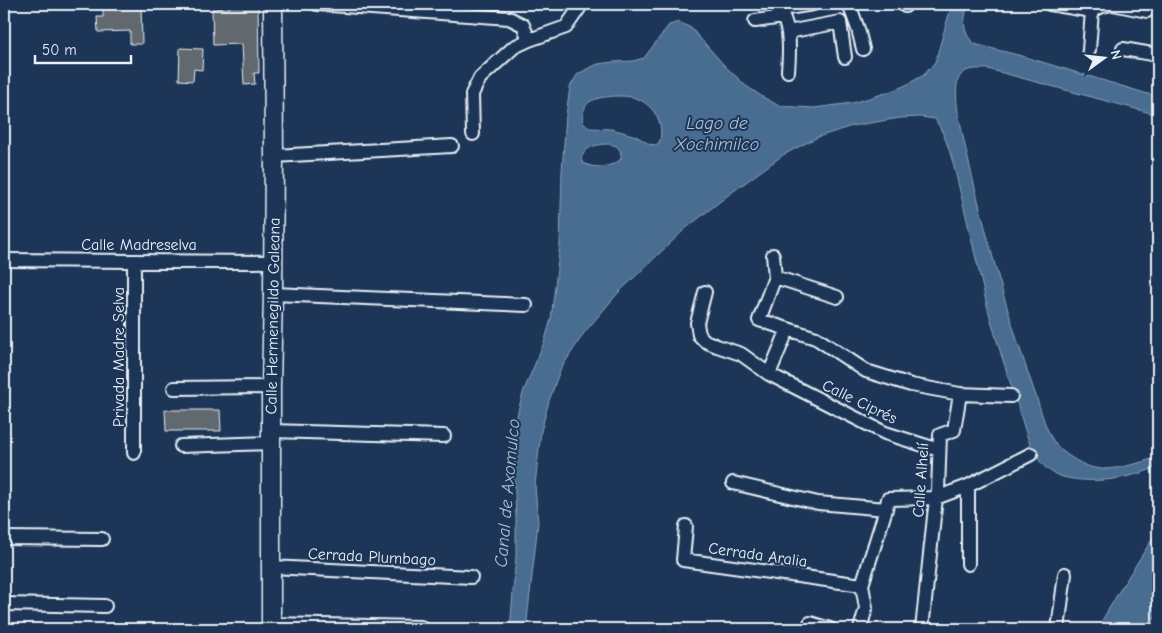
<svg xmlns="http://www.w3.org/2000/svg" width="1162" height="633" viewBox="0 0 1162 633" font-family="'Comic Neue',sans-serif">
  <style>
    .water { fill: #496d91; stroke: #89a2ba; fill-rule: evenodd }
    .building { fill: #62696e; stroke: #e8f1f8 }
    .lines { fill: none; stroke-linecap: round; stroke-linejoin: round }
    .street-casing { stroke: #e8f1f8; stroke-width: 16 }
    .secondary-casing { stroke: #e8f1f8; stroke-width: 21 }
    .street { stroke: #1d3557; stroke-width: 12 }
    .secondary { stroke: #1d3557; stroke-width: 18 }
    .labels { text-anchor: middle; stroke-width: 4; stroke-linejoin: round; paint-order: stroke }
    .street-label { font-size: 16px; fill: #e8f1f8; stroke: #1d3557 }
    .water-label { font-size: 18px; font-style: italic; fill: #b0c3d4; stroke: #1d3557 }
  </style>
  <rect width="100%" height="100%" fill="#1d3557"/>
  <filter id="ink" filterUnits="userSpaceOnUse"><feTurbulence type="fractalNoise" baseFrequency=".02" numOctaves="2"/><feDisplacementMap in="SourceGraphic" scale="10" xChannelSelector="R" yChannelSelector="G"/><feConvolveMatrix kernelMatrix="1 2 1 2 8 2 1 2 1" color-interpolation-filters="sRGB"/></filter>
  <g filter="url(#ink)">
    <!-- water -->
    <path class="water" d="M952,4h16c-4,16 -7,26 6,40l48,12 136,41v18l-170,-46c-11,0 -25,-2 -30,11 -3,10 -1,31 2,41 4,23 10,45 15,67 17,69 36,138 60,205 6,16 11,42 24,55 9,8 24,18 36,20 17,4 47,-6 63,-11v10c-27,10 -48,15 -77,13 -9,-1 -18,-2 -26,-6 -24,-12 -30,-45 -37,-68 -12,-36 -24,-72 -33,-109 -9,-37 -17,-74 -26,-110 -6,-24 -11,-48 -24,-68l-15,-2 -20,1 -48,8 -34,11 -35,18 -56,41 -42,33 -67,64 -34,40 -24,37 -11,31 -8,30 -6,54 3,38 -12,106h-16l6,-73v-38l-2,-50 2,-47 3,-14 5,-17 21,-50 6,-21 9,-75 2,-73 4,-56 4,-28 7,-12 8,-5 13,-6 15,-2 20,-1 11,-3 25,-33 10,-3 12,6 33,37 22,21 17,11 16,9 35,2 38,-5 34,-10 18,-7 20,-11 11,-13zM615,96c5,0 11,0 16,1 21,4 35,26 28,46l-4,2 -6,-1 -13,-8 -13,-4 -12,-3 -22,-1 -6,-5c-2,-24 12,-25 32,-27zM606,144c10,0 16,4 15,15 -10,9 -27,10 -38,4l-2,-4c4,-12 13,-14 25,-15z
      M1158,530v83l-10,16h-51l23,-39z"/>
    <!-- building -->
    <path class="building" d="M103,4l38,1 1,39h-12v-13l-32,1 -1,-15h6z
      M230,4h28l1,69h-5l1,11 -11,1 -2,-41 -29,1 -1,-36 18,-1z
      M180,48l23,1 -1,21 -8,-1 -1,12 -14,-1z
      M165,410h55l1,21h-55z"/>
    <g class="lines">
      <defs>
        <path id="street" d="M317,4l192,14 14,7 6,15
          M849,4l9,25 5,20
          M905,4v2
          M1050,4l42,7
          M755,21l28,-4
          M788,32l52,-10 5,35
          M1123,49l35,6
          M1089,50l3,-39 10,-5 11,-2 34,7 4,-7
          M788,71c1,-12 2,-25 0,-38 -1,-8 -5,-15 -7,-24l32,-5
          M473,134l-1,-40 8,-16 34,-31 15,-7 37,-13 16,-23
          M274,156l178,-10
          M773,255l2,22 -16,43 57,18 50,33 45,14 49,9 51,2
          M4,260l269,2
          M134,261v192
          M775,277l62,20
          M705,292l-8,31 2,12 6,6 12,5 24,8 28,20 116,59 54,17
          M273,294l253,11
          M769,374l19,-45
          M174,388l97,-1
          M271,431l173,5
          M181,446l90,-3
          M733,483l85,20 68,6
          M686,526l-3,34 179,25
          M4,538l98,1
          M968,564v-78
          M271,567l200,10
          M4,604l101,2
          M810,623l20,6
          M271,624l150,3
          M860,629l6,-21 -4,-23 24,-76 2,-10 48,-1 32,-12 63,-32
          M922,629l14,-131 2,-7 2,-56 14,-5 6,-36
          M1058,629l7,-55"/>
        <path id="secondary" d="M271,629v-242l2,-93 1,-138 -1,-152"/>
      </defs>
      <!-- street casing -->
      <use href="#street" class="street-casing"/>
      <!-- secondary casing -->
      <use href="#secondary" class="secondary-casing"/>
      <!-- street -->
      <use href="#street" class="street"/>
      <!-- secondary -->
      <use href="#secondary" class="secondary"/>
    </g>
  </g>
  <g class="labels">
    <!-- street labels -->
    <g class="street-label">
      <text x="139" y="250">Calle Madreselva</text>
      <text transform="translate(272 316) rotate(-89)" y="6">Calle Hermenegildo Galeana</text>
      <text transform="translate(118 357) rotate(-90)" y="6">Privada Madre Selva</text>
      <text transform="translate(860 401) rotate(26)" y="6">Calle Ciprés</text>
      <text transform="translate(920 480) rotate(-86)" y="6">Calle Alhelí</text>
      <text transform="translate(758 554) rotate(8)" y="6">Cerrada Aralia</text>
      <text transform="translate(372 556) rotate(3)" y="6">Cerrada Plumbago</text>
    </g>
    <!-- water labels -->
    <g class="water-label">
      <text x="717" y="129">Lago de<tspan x="717" dy="21">Xochimilco</tspan></text>
      <text transform="translate(507 493) rotate(-85)" y="6">Canal de Axomulco</text>
    </g>
  </g>
  <!-- margin -->
  <rect width="1162" height="633" fill="none" stroke="#1d3557" stroke-width="20"/>
  <rect x="10" y="10" width="1142" height="613" fill="none" stroke="#e8f1f8" stroke-width="2" filter="url(#ink)"/>
  <!-- north arrow -->
  <g transform="translate(1104 58) rotate(75)" stroke="#1d3557" stroke-width="4" paint-order="stroke">
  <path d="M0-4L9 19L0 12L-9 19Z" fill="#e8f1f8"/>
  <text y="-8" font-size="14" font-weight="bold" text-anchor="middle" fill="#e8f1f8">N</text>
  </g>
  <!-- scale -->
  <path d="M35 55v8h96v-8" fill="none" stroke="#e8f1f8" stroke-width="2.5"/>
  <text x="42" y="55" font-size="15" fill="#e8f1f8" stroke="#1d3557" stroke-width="4" paint-order="stroke">50 m</text>
</svg>
